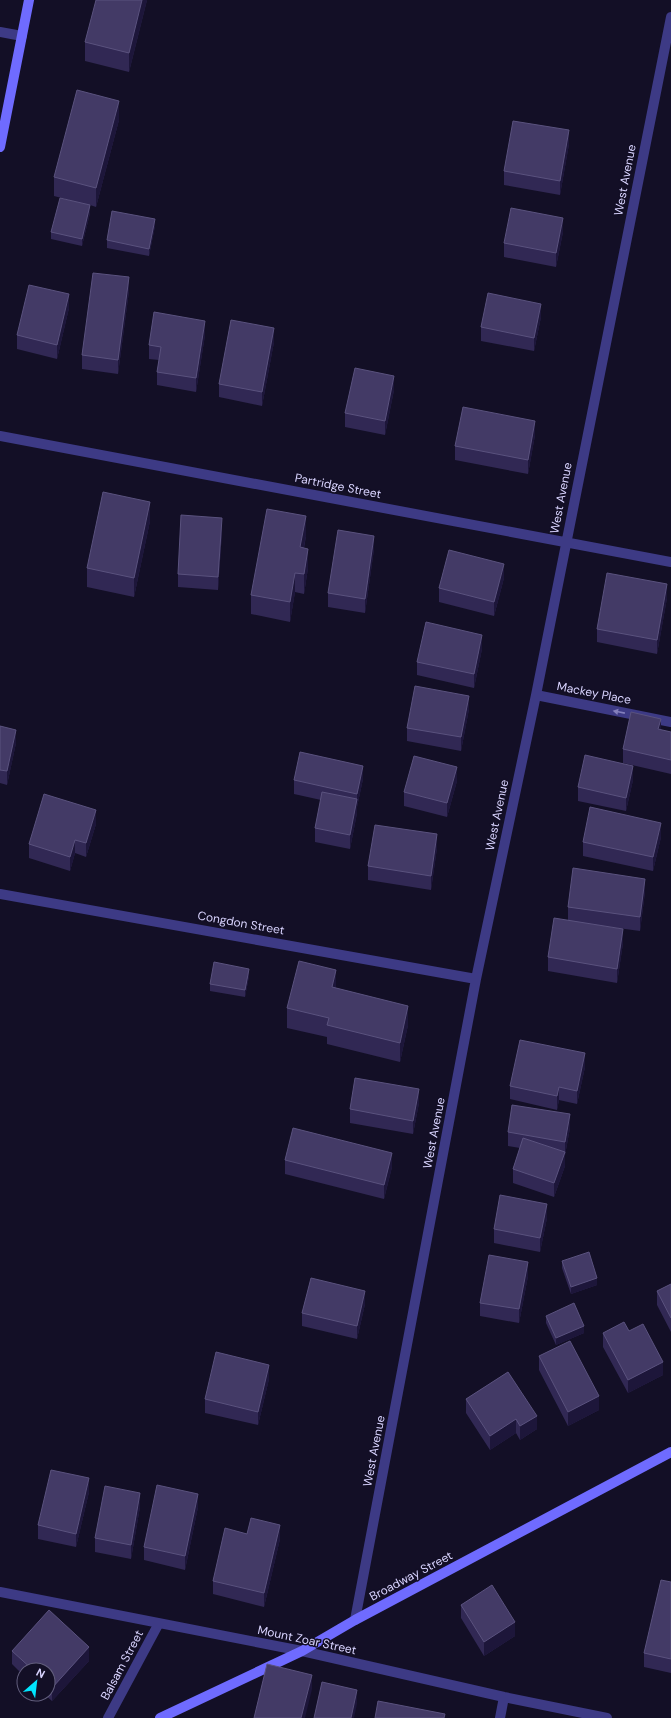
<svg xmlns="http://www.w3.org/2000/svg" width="671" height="1718" viewBox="0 0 671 1718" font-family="'DM Sans',sans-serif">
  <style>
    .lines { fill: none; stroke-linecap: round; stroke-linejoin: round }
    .street { stroke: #3d3a85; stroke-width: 10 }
    .secondary { stroke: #6f6bff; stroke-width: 10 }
    .wall { fill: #312854 }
    .shaded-wall { fill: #1d163a }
    .building { fill: #433a66; stroke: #5a527e }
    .oneway { fill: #837fbc }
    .labels { text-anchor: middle; stroke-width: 3; stroke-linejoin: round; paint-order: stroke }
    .street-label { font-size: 12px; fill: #d9d4ff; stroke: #130f26 }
  </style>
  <rect width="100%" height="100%" fill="#130f26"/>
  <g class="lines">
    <!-- street -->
    <path class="street" d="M0,32l22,4
      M0,436l671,126
      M536,695l135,27
      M0,894l476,85
      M0,1592l302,59 202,46 103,21
      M355,1620l121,-641 60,-284 135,-678
      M108,1718l51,-95
      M500,1718l4,-21"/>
    <!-- secondary -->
    <path class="secondary" d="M0,147l29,-147
      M160,1718l142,-67 53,-31 316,-168"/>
  </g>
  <!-- wall -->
  <path class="wall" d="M147,0l-18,72 -44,-11v-19z
    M119,120l-23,87 -6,-2v8l-8,33 -31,-7v-7l37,-27 -34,-9v-19z
    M569,144l-9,51 -56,-10v-14z
    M155,226l-6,30 -42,-8v-8z
    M563,232l-7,35 -52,-10v-14z
    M129,291l-11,83 -36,-5v-14z
    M69,308l-12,51 -40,-10v-14z
    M541,317l-7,34 -53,-10v-14z
    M205,335l-9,57 -39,-7v-13l2,-12 -10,-1v-14z
    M274,342l-12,64 -43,-9v-13z
    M394,390l-9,45 -40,-8v-14z
    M535,435l-7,39 -73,-14v-14z
    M150,521l-16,76 -47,-10v-19z
    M222,532l-4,58 -40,-3v-13z
    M306,536l-2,12 4,20 -4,26 -9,-2 -5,30 -39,-8v-19z
    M374,549l-9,64 -37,-6v-14z
    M504,578l-10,38 -55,-14v-14z
    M667,598l-10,56 -60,-12v-13z
    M482,649l-8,39 -57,-13v-13z
    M469,709l-8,42 -54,-10v-13z
    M0,726l16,17 -9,42 -7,-2z
    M661,730l10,2v42l-48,-11v-14z
    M363,779l-6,28v6l-7,36 -35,-7v-14l6,-28 -27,-6v-14z
    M633,780l-7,31 -48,-10v-14z
    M457,781l-10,36 -43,-11v-14z
    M96,824l-10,33 -11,-4 -5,18 -41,-13v-14z
    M661,837l-8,34 -70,-15v-14z
    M437,848l-6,42 -63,-10v-14z
    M645,892l-5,39 -52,-7 35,19 -6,40 -69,-12v-14l20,-37v-13z
    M249,976l-4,21 -35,-6v-7z
    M336,988l72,37 -8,37 -73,-18v-7l-40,-9v-20z
    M585,1067l-8,37 -18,-4 -2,10 -47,-11v-13z
    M419,1103l-6,31 -63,-11v-14z
    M570,1128l-5,27v11l-11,31 -41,-14v-14l7,-21 -12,-2v-14z
    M285,1160l107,7 -8,32 -99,-25z
    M547,1218l-7,34 -46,-9v-14z
    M562,1261l35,24 -26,9 -9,-26z
    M528,1276l-9,47 -39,-7v-13z
    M671,1284v48l-14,-27v-14z
    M365,1304l-8,35 -55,-13v-13z
    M546,1316l38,17 -28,12 -10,-22z
    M629,1331l34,44 -35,18 -25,-46v-14z
    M539,1356l60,54 -31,16 -29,-56z
    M508,1372l29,57 -17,11 -4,-7 -26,17 -24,-37v-14z
    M269,1379l-11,46 -53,-12v-14z
    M89,1492l-13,55 -38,-8v-14z
    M140,1507l-9,52 -36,-7v-14z
    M198,1507l-13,63 -41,-10v-13z
    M247,1534l33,5 -16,68 -51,-13v-13z
    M671,1582v91l-27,-6v-14z
    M461,1605l54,31 -31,20 -23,-38z
    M12,1651l77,10 -37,40 -8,-7h4v-24h-24v6l-12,-12z"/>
  <!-- shaded-wall -->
  <path class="shaded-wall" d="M142,0h5l-18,72v-19z
    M119,101v19l-23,87v-19z
    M569,130v14l-9,51v-14z
    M90,205v8l-8,33v-7z
    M563,218v14l-7,35v-14z
    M155,219v7l-6,30v-7z
    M129,277v14l-11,83v-14z
    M69,294v14l-12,51v-14z
    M541,304v13l-7,34v-13z
    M205,321v14l-9,57v-14z
    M274,328v14l-12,64v-14z
    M394,376v14l-9,45v-14z
    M535,421v14l-7,39v-14z
    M150,502v19l-16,76v-19z
    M306,516v20l-6,30v-19z
    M222,518v14l-4,58v-13z
    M374,536v13l-9,64v-14z
    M308,549v19l-4,26v-20z
    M504,564v14l-10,38v-14z
    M295,573v19l-5,30v-20z
    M667,584v14l-10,56v-14z
    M482,635v14l-8,39v-14z
    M469,696v13l-8,42v-14z
    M661,719v13l-3,-3z
    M16,730v13l-9,42v-14z
    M363,766v13l-6,28v-13z
    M633,766v14l-7,31v-13z
    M457,767v14l-10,36v-14z
    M357,799v14l-7,36v-14z
    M96,810v14l-10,33v-14z
    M661,823v14l-8,34v-14z
    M437,834v14l-6,42v-14z
    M75,840v13l-5,18v-14z
    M645,879v13l-5,39v-14z
    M623,929v14l-6,40v-14z
    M249,969v7l-4,21v-7z
    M336,970v20l-4,-3z
    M408,1006v19l-8,37v-19z
    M585,1053v14l-8,37v-13z
    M559,1087v13l-2,10v-14z
    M419,1089v14l-6,31v-13z
    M570,1114v14l-5,27v-13z
    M565,1152v14l-11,31v-14z
    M392,1153v14l-8,32v-14z
    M547,1204v14l-7,34v-14z
    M528,1262v14l-9,47v-14z
    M597,1278v7l-26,9v-7z
    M365,1291v13l-8,35v-13z
    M584,1326v7l-28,12v-7z
    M663,1362v13l-35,18v-13z
    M269,1365v14l-11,46v-13z
    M599,1396v14l-31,16v-14z
    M537,1416v13l-17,11v-14z
    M516,1419v14l-26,17v-14z
    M89,1478v14l-13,55v-13z
    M140,1493v14l-9,52v-14z
    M198,1494v13l-13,63v-14z
    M280,1525v14l-16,68v-14z
    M515,1622v14l-31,20v-14z
    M89,1647v14l-37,40v-13z
    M312,1675v14l-7,29h-4z
    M357,1690v14l-3,14h-3z"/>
  <!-- building -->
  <path class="building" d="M96,0h46l-13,53 -44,-11z
    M77,90l42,11 -23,87 -42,-11z
    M513,121l56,9 -9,51 -56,-10z
    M60,198l30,7 -8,34 -31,-7z
    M511,208l52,10 -7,35 -52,-10z
    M112,211l43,8 -6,30 -42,-9z
    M93,273l36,4 -11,83 -36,-5z
    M29,285l40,9 -12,51 -40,-10z
    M488,293l53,11 -7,34 -53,-11z
    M154,312l51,9 -9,57 -39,-6 4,-25 -12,-2z
    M231,320l43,8 -12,64 -43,-8z
    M355,368l39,8 -9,45 -40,-8z
    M463,407l72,14 -7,39 -73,-14z
    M103,492l47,10 -16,76 -47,-10z
    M267,509l39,7 -6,31 8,2 -4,25 -9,-1 -5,29 -39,-7z
    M181,515l41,3 -4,59 -40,-3z
    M338,530l36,6 -9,63 -37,-6z
    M449,550l55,14 -10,38 -55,-14z
    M607,573l60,11 -10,56 -60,-11z
    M426,622l56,13 -8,39 -57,-12z
    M415,686l54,10 -8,41 -54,-9z
    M631,712l30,7 -3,10 13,3v28l-48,-11z
    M0,726l16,4 -9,41 -7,-1z
    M300,752l63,14 -6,28 -63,-14z
    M585,755l48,11 -7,32 -48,-11z
    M414,756l43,11 -10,36 -43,-11z
    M322,792l35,7 -7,36 -35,-7z
    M44,794l52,16 -10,33 -11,-3 -5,17 -41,-13z
    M590,807l71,16 -8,34 -70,-15z
    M375,825l62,9 -6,42 -63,-10z
    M573,868l72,11 -5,38 -72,-10z
    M554,918l69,11 -6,40 -69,-12z
    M299,961l37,9 -4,17 76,19 -8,37 -73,-18 2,-7 -42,-10z
    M214,962l35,7 -4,21 -35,-6z
    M520,1040l65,13 -8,38 -18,-4 -2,9 -47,-10z
    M355,1078l64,11 -6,32 -63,-12z
    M512,1105l58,9 -5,28 -57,-10z
    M293,1128l99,25 -8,32 -99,-25z
    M523,1138l42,14 -11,31 -41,-14z
    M500,1195l47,9 -7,34 -46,-9z
    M589,1252l8,26 -26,9 -9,-26z
    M489,1255l39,7 -9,47 -39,-6z
    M311,1278l54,13 -8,35 -55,-13z
    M671,1284v34l-14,-27z
    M574,1303l10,23 -28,12 -10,-22z
    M624,1322l5,9 14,-7 20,38 -35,18 -25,-47z
    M570,1341l29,55 -31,16 -29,-56z
    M216,1352l53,13 -11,47 -53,-13z
    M508,1372l29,44 -17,10 -4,-7 -26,17 -24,-37z
    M51,1470l38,8 -13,56 -38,-9z
    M157,1485l41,9 -13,62 -41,-9z
    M105,1486l35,7 -9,52 -36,-7z
    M251,1518l29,7 -16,68 -51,-12 12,-53 22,6z
    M661,1580l10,2v77l-27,-6z
    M492,1585l23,37 -31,20 -23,-37z
    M49,1610l40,37 -37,41 -4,-4v-14h-15l-21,-19z
    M267,1664l45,11 -11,43h-47z
    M322,1682l35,8 -6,28h-37z
    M378,1701l67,13 -1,4h-69z"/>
  <!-- one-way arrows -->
  <defs><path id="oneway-solid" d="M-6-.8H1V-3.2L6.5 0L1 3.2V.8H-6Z"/></defs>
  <use class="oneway" href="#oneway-solid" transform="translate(619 712) rotate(-169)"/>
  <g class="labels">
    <!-- street labels -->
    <g class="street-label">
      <text transform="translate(625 180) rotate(-79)" y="4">West Avenue</text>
      <text transform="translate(338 486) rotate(11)" y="4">Partridge Street</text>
      <text transform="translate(561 498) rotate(-79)" y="4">West Avenue</text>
      <text transform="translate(594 693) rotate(11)" y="4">Mackey Place</text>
      <text transform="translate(497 815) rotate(-78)" y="4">West Avenue</text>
      <text transform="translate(241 923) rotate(10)" y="4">Congdon Street</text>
      <text transform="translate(434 1133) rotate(-79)" y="4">West Avenue</text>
      <text transform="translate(374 1451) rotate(-79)" y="4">West Avenue</text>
      <text transform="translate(411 1576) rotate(-28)" y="4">Broadway Street</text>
      <text transform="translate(307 1640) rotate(12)" y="4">Mount Zoar Street</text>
      <text transform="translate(122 1665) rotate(-62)" y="4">Balsam Street</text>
    </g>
  </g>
  <!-- north arrow -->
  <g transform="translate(36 1682) rotate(28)"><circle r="19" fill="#130f26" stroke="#625e7d"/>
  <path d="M0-3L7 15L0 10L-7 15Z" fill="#00e5ff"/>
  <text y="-6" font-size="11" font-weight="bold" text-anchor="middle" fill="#d9d4ff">N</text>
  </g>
</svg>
